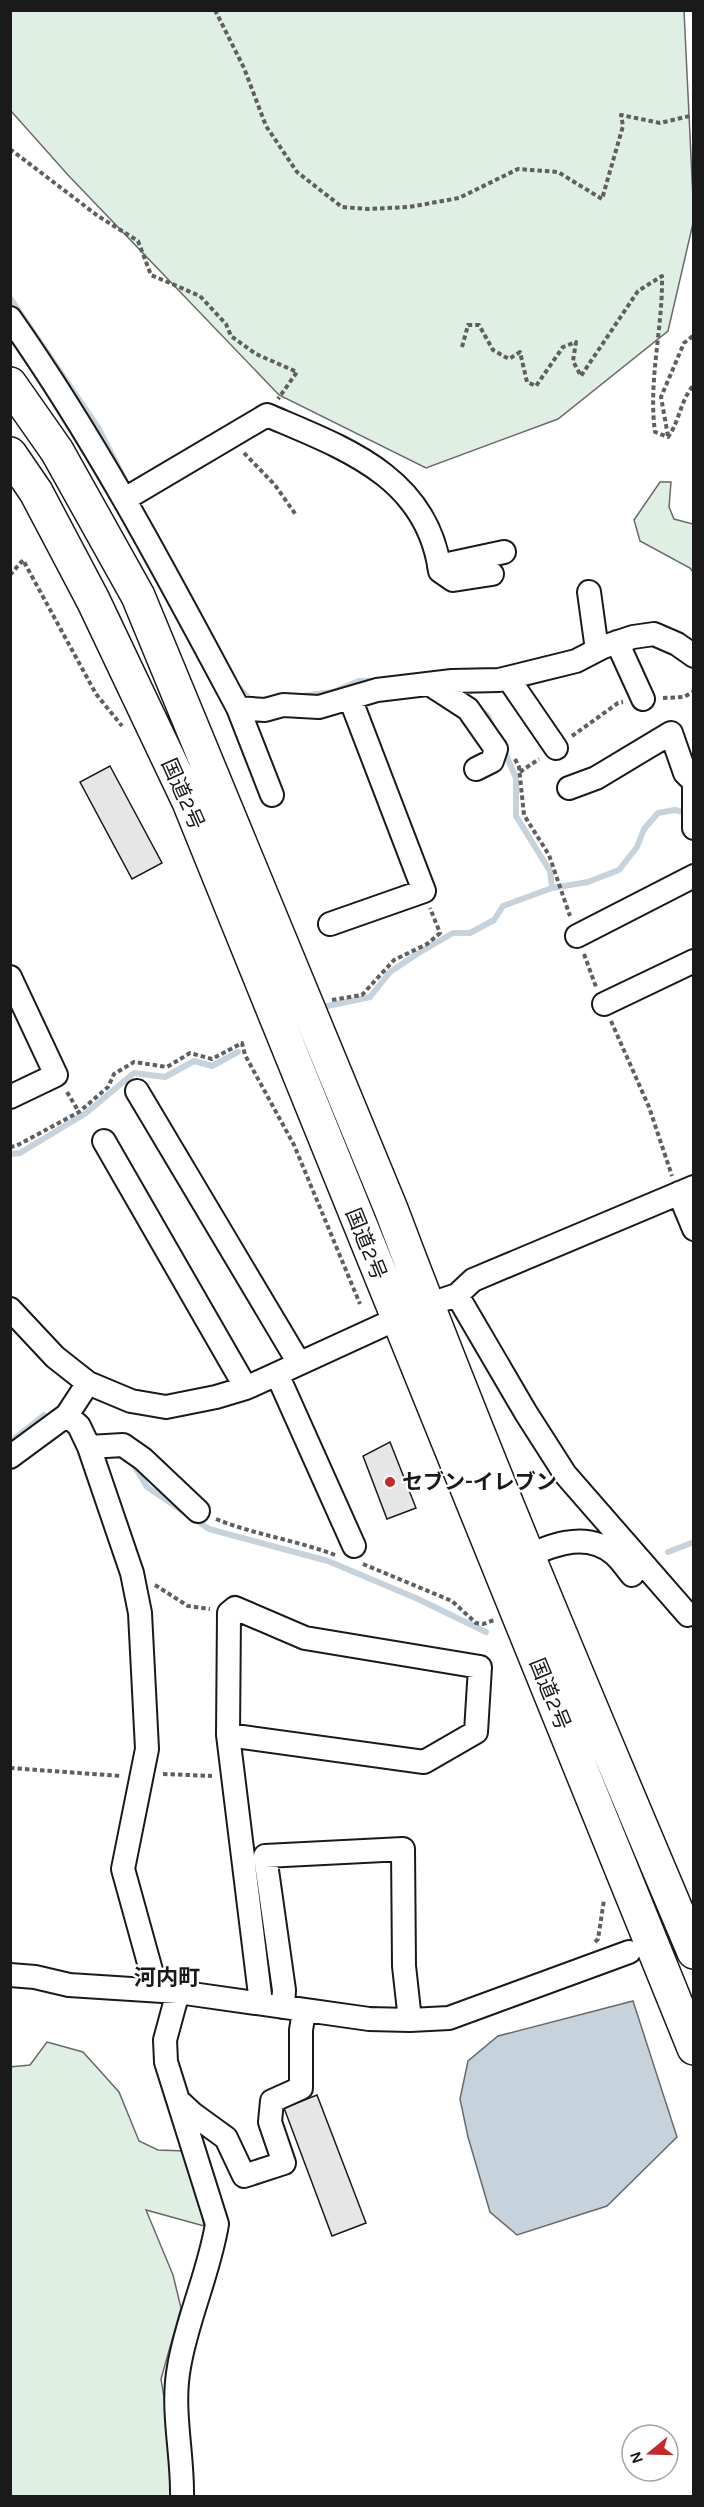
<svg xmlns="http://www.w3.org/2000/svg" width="704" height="2507" viewBox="0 0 704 2507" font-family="Karla,'Noto Sans JP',sans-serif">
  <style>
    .green { fill: #e0efe3; stroke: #6a6a6a; stroke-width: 1.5 }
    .water { fill: #c6d2dc; stroke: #6a6a6a; stroke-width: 1.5 }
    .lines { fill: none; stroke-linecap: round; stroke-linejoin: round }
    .stream { stroke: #c6d2dc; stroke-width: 6 }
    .building { fill: #e6e6e6; stroke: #1a1a1a; stroke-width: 1.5 }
    .minor-casing { stroke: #1a1a1a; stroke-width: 26 }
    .highway-casing { stroke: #1a1a1a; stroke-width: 36 }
    .path { stroke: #5f5f5f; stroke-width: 4; stroke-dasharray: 4.5 3; stroke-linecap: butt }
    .minor { stroke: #fff; stroke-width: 22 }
    .highway { stroke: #fff; stroke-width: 33 }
    .poi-dot { fill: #c62828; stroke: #fff; stroke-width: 2 }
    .labels { text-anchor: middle; stroke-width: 4.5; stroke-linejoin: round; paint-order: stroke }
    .street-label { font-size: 21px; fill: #1a1a1a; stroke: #fff }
    .poi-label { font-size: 21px; font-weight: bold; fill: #1a1a1a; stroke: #fff; text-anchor: start }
    .neighbourhood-label { font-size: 22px; font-weight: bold; fill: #1a1a1a; stroke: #fff }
  </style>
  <rect width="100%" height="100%" fill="#fff"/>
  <!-- green -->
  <path class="green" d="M10,11h674l10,208 -26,112 -110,88 -132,49 -147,-73 -211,-220 -57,-64z
    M660,482h11l-2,25 5,12 19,5v48l-3,-4 -50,-27 -6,-21z
    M47,2042l36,10 36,40 20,49 19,9 27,1 15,50 4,25 -58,-16 27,65 8,33 -20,71 7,42 3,75h-160l-1,-429 20,-2z"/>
  <!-- water -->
  <path class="water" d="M633,2001l44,136 -70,69 -90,29 -27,-23 -22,-75 -8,-38 8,-38 30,-25z"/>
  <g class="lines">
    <!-- stream -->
    <path class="stream" d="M10,298l89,131 26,51
      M237,686l16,16
      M302,696l31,-4 26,-11h17
      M480,710l8,6 6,14
      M504,750l12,28v38l34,55 2,17
      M318,1008l52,-11 20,-25 27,-18 36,-21h17l24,-13 9,-14 49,-18 36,-6 31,-12 18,-23 7,-18 14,-16 17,-3 13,3
      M10,1154l10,-1 66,-40 48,-40 31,4 29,-16 18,5 26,-14
      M10,1442l34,-27
      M132,1462l15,25 37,25
      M193,1518l16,11 119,32 90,38 68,33
      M668,1552l26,-10"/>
  </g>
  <!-- building -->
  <path class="building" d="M110,766l52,97 -30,16 -52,-97z
    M390,1442l26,66 -29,11 -24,-63z
    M317,2095l49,128 -34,13 -48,-128z"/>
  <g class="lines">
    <defs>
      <path id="minor" d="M10,318c87,124 157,257 228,390l27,2 18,-5 36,2 58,-17 75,-9 47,-1 77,-19 27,-14 30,-10 21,-3 23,10 17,12
        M125,499l142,-84c77,33 160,61 173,156l13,9 39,-6
        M439,566l65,-14
        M589,592l8,58
        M617,642l26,57
        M508,678l48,70
        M431,685l37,24 28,40 -4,12 -16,8
        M238,708l34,87
        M694,779v49
        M569,788l27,-10 75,-45 14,40 7,7
        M330,924l94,-33 -74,-193
        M577,936l117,-60
        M10,977l46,98 -46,22
        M604,1004l90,-43
        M137,1091l162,272
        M104,1141l142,247
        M679,1193l15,36
        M457,1295l69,118 39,61 123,141
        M10,1309l45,48 33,26 43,18 35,6 50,-10 30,-9 181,-83 30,-10 16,-15 221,-93
        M277,1374l77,172
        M67,1415l12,11 10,21 43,126 8,40 7,136 -24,120 29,105 1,15
        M89,1447l34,-2 20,14 55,52
        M10,1457l57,-42 21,-32
        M517,1561c29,-14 68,-32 97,-7 7,6 12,14 18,21
        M228,1735l196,27 52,-30 4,-65 -175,-29 -70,-30 -6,5 -1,122 33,268
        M10,1975l25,2 34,8 109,7 191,27 41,1 39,-2 180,-66
        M178,1992l-13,48 1,22 51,162c-8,49 -30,95 -38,143 -8,43 4,87 3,129
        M283,2007l1,-17 -19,-134 138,-7 1,117 6,54
        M179,2101l14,13 33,24 18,38 40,-13 -14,-41 2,-21 29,-13v-58l3,-19"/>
      <path id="highway" d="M10,384l47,67 81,145 253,613c94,250 199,497 303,743
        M10,454l26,38 57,108 96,202 505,1246"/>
    </defs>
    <!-- minor casing -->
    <use href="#minor" class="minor-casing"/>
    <!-- highway casing -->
    <use href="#highway" class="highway-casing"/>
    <!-- path -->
    <path class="path" d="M215,10l29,58 22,58 31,46 45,35 26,2 41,-2 50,-9 59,-29 40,3 44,27 21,-73 -2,-11 39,8 34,-8
      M10,149l88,67 40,25 13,34 49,21 26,28 5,12 25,18 41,18 -19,27
      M462,347l6,-22h11l14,25 16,9 11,-7 7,30 9,4 27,-39 13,-5 -3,19 8,15 57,-85 24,-15c1,52 -14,104 -7,156l13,5c12,-16 12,-37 26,-52
      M668,436l-7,-39 23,-54 10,-8
      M244,453l31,32 21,30
      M10,575l13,-15 73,134 26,32
      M663,698l21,-1 10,-6
      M572,736l46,-33 5,-1
      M515,759l4,8 5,48 25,40 21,61
      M520,772l19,-13
      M584,954l12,33
      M332,1000l30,-5 32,-35 33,-16 13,-11 -10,-25
      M611,1021l38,86 23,69
      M67,1092l12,20
      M10,1147l6,-1 63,-34 29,-25 6,-13 20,-12 33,5 23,-14 22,6 30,-16 3,12 49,90 66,159
      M216,1519c39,16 80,21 119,36
      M363,1564l89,37 24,22 7,1 11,-4
      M155,1585l33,21 22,3
      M10,1768l111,8
      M163,1774l49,2
      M595,1942l3,-3 6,-39"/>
    <!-- minor -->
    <use href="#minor" class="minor"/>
    <!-- highway -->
    <use href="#highway" class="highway"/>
  </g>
  <!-- markers -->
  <circle class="poi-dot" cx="390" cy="1482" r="6"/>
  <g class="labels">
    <!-- street labels -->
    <g class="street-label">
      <text transform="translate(183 794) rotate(66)" y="7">国道2号</text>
      <text transform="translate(366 1244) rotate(68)" y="7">国道2号</text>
      <text transform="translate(550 1694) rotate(68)" y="7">国道2号</text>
    </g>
    <!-- poi labels -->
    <g class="poi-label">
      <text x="402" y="1489">セブン-イレブン</text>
    </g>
    <!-- neighbourhood labels -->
    <g class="neighbourhood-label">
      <text x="167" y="1985">河内町</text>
    </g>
  </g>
  <!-- border -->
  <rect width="704" height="2507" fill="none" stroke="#1a1a1a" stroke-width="24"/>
  <!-- north arrow -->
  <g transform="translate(650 2453) rotate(251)"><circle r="28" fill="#ffffff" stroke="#a3a3a3" stroke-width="1.5"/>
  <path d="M0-4.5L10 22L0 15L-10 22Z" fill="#c62828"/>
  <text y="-9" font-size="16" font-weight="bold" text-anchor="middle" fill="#1a1a1a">N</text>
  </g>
</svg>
